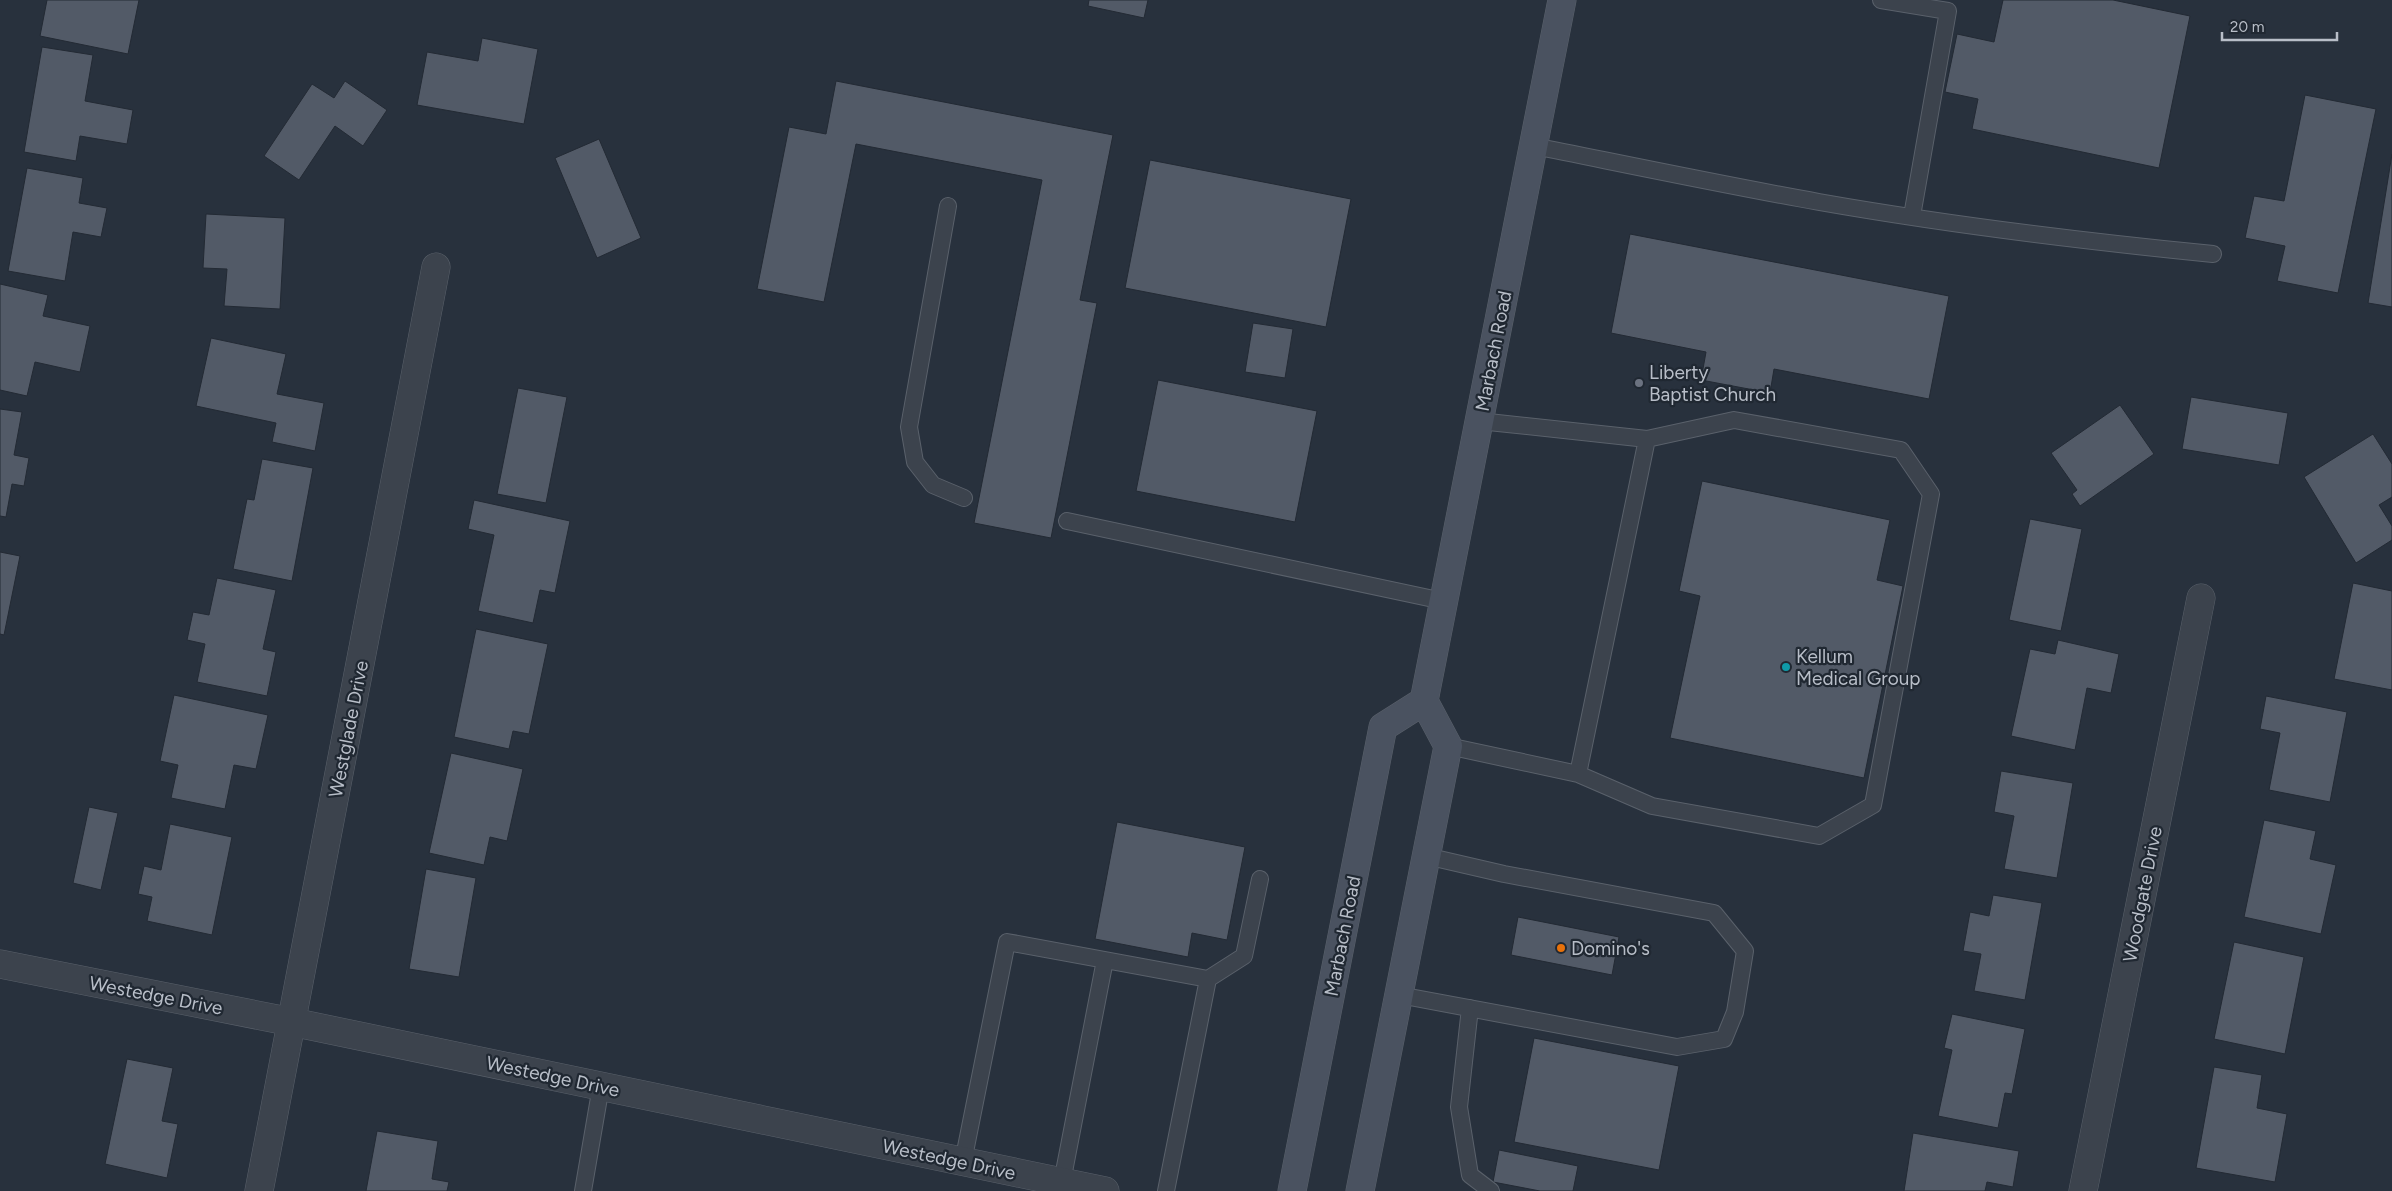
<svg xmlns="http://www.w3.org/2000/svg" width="2392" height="1191" viewBox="0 0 2392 1191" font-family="Figtree,sans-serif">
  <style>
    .building { fill: #525a67; stroke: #232a34 }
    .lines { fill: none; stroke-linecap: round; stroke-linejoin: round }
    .lane-casing { stroke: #5a616b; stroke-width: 18 }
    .street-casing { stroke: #5a616b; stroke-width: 29 }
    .secondary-casing { stroke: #5a616b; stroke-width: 29 }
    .lane { stroke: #3c434d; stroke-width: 16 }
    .street { stroke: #3c434d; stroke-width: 28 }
    .secondary { stroke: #4a5260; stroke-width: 28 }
    .worship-dot { fill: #6b7280; stroke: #202832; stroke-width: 2 }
    .culture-dot { fill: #0f9aa8; stroke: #202832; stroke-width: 2 }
    .food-dot { fill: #e8710a; stroke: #202832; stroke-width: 2 }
    .labels { text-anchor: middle; stroke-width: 4.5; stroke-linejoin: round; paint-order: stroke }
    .street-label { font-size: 19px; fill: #b8bec8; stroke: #202832 }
    .poi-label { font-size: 19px; fill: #b8bec8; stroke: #202832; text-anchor: start }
  </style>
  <rect width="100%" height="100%" fill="#28313d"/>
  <!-- building -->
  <path class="building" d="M47,0h92l-11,54 -88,-18z
    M1089,0h59l-4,18 -56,-12z
    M2003,0h110l77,16 -31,152 -187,-39 6,-30 -33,-7 12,-58 37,8z
    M482,38l56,11 -14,75 -107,-19 10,-53 51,9z
    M42,47l51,8 -8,46 48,9 -6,34 -47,-8 -4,25 -52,-9z
    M345,81l42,29 -24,36 -28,-20 -36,54 -35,-24 48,-72 22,14z
    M836,81l277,54 -33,165 17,3 -46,235 -77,-15 68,-343 -186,-36 -32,158 -67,-13 32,-162 37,7z
    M2305,95l71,14 -38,184 -61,-12 8,-35 -40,-8 9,-42 30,5z
    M599,139l42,99 -44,20 -42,-100z
    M2392,154v153l-24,-4z
    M1150,160l201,39 -25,128 -201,-39z
    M27,168l56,10 -4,25 28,5 -6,29 -28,-5 -8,49 -57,-10z
    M206,214l79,4 -5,91 -56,-3 3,-37 -24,-1z
    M1630,234l319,62 -20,103 -155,-30 -4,24 -69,-13 5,-28 -95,-19z
    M0,284l48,11 -5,21 47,10 -10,46 -45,-10 -8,34 -27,-6z
    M1253,323l40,6 -8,49 -40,-6z
    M211,338l75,16 -9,40 47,9 -9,48 -43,-9 4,-19 -80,-17z
    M1158,380l159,31 -22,111 -159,-31z
    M518,388l49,9 -21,106 -49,-9z
    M2191,397l97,16 -9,52 -97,-16z
    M2120,405l34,49 -74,52 -8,-12 5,-4 -26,-37z
    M0,409l22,3 -8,43 15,3 -5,28 -12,-2 -6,33 -6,-1z
    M2373,434l19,30v33l-13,8 13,21v14l-36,23 -52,-86z
    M262,459l51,9 -21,113 -59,-12 14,-70 7,1z
    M1702,481l188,39 -13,60 26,6 -39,192 -194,-40 30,-142 -21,-5z
    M474,500l96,21 -15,72 -15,-3 -7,33 -55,-12 16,-76 -26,-6z
    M2030,519l52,10 -21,102 -52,-11z
    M0,552l20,4 -16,79 -4,-1z
    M217,578l59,12 -13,59 13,3 -9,44 -70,-14 8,-38 -18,-4 6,-28 16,3z
    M2353,583l39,8v99l-58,-11z
    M476,629l72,15 -19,90 -16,-3 -4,18 -55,-12z
    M2058,640l61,14 -8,39 -24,-5 -12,62 -64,-14 19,-87 25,5z
    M174,695l94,20 -12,54 -22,-4 -9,44 -54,-11 7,-33 -18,-4z
    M2266,696l81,16 -17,90 -61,-12 11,-57 -20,-4z
    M451,753l72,16 -16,72 -17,-4 -6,28 -55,-12z
    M2001,771l72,12 -16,95 -53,-9 10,-53 -20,-4z
    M89,807l29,6 -17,77 -28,-7z
    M2264,820l52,11 -6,28 26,6 -15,69 -77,-17z
    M1117,822l128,25 -18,93 -35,-7 -4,24 -93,-18z
    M170,824l62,13 -20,98 -65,-14 5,-24 -14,-3 6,-28 17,4z
    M426,869l50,9 -17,99 -50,-8z
    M1993,895l49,8 -17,97 -51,-9 7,-37 -18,-3 7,-39 19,4z
    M1518,917l101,20 -7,38 -101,-20z
    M2234,942l70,15 -19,97 -71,-15z
    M1952,1014l73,15 -13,65 -7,-1 -7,35 -60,-12 14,-66 -8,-2z
    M1534,1038l145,28 -20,104 -145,-28z
    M127,1059l46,9 -11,53 16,3 -11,54 -62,-14z
    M2214,1067l48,8 -5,33 30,6 -12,68 -79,-14z
    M377,1131l61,10 -6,38 17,3 -2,9h-81z
    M1913,1133l106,18 -6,36 -26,-5 -2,9h-81z
    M1499,1150l79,16 -5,25h-33l-47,-9z"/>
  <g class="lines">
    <defs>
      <path id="lane" d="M1881,0l67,11 -36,205
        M1534,146c95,19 190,39 285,56 131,23 262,39 394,52
        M948,206l-39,221 6,35 18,23 31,13
        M1067,521l376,80
        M1448,746l130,28 74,32 167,30 54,-31 58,-311 -30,-44 -167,-30 -87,19 -168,-18
        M1578,774l69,-335
        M1399,995l278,52 47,-8 11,-27 10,-61 -31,-38 -210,-39 -78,-18
        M1470,1008l-11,99 11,68 21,16
        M963,1162l44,-220 98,18
        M1062,1182l43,-222 103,19
        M583,1191l18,-105
        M1166,1191l42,-212 36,-23 16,-77"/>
      <path id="street" d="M0,964l292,58 813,169
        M259,1191l177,-924
        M2083,1191l118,-593"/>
      <path id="secondary" d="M1292,1191l91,-464 41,-26
        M1360,1191l88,-445 -24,-45 138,-701"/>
    </defs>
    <!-- lane casing -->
    <use href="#lane" class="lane-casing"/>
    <!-- street casing -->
    <use href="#street" class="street-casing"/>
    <!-- secondary casing -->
    <use href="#secondary" class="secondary-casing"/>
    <!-- lane -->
    <use href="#lane" class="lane"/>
    <!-- street -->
    <use href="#street" class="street"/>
    <!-- secondary -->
    <use href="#secondary" class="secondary"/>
  </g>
  <!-- markers -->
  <circle class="worship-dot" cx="1639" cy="383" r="5"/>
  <circle class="culture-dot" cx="1786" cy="667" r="5"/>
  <circle class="food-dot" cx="1561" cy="948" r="5"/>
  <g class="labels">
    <!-- street labels -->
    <g class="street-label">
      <text transform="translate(1493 351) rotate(-79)" y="7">Marbach Road</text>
      <text transform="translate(348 729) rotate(-79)" y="7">Westglade Drive</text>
      <text transform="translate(2142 894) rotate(-79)" y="7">Woodgate Drive</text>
      <text transform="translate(1342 936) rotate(-79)" y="7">Marbach Road</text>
      <text transform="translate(156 995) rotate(11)" y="7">Westedge Drive</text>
      <text transform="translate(553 1076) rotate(12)" y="7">Westedge Drive</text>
      <text transform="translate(949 1159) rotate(12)" y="7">Westedge Drive</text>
    </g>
    <!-- poi labels -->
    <g class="poi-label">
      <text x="1649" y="379">Liberty<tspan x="1649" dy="22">Baptist Church</tspan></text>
      <text x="1796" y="663">Kellum<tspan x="1796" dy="22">Medical Group</tspan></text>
      <text x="1571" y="955">Domino's</text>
    </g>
  </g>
  <!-- scale -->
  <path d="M2222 32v8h115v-8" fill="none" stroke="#b8bec8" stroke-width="2.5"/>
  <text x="2230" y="32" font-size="15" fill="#b8bec8" stroke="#202832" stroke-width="4" paint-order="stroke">20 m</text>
</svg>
